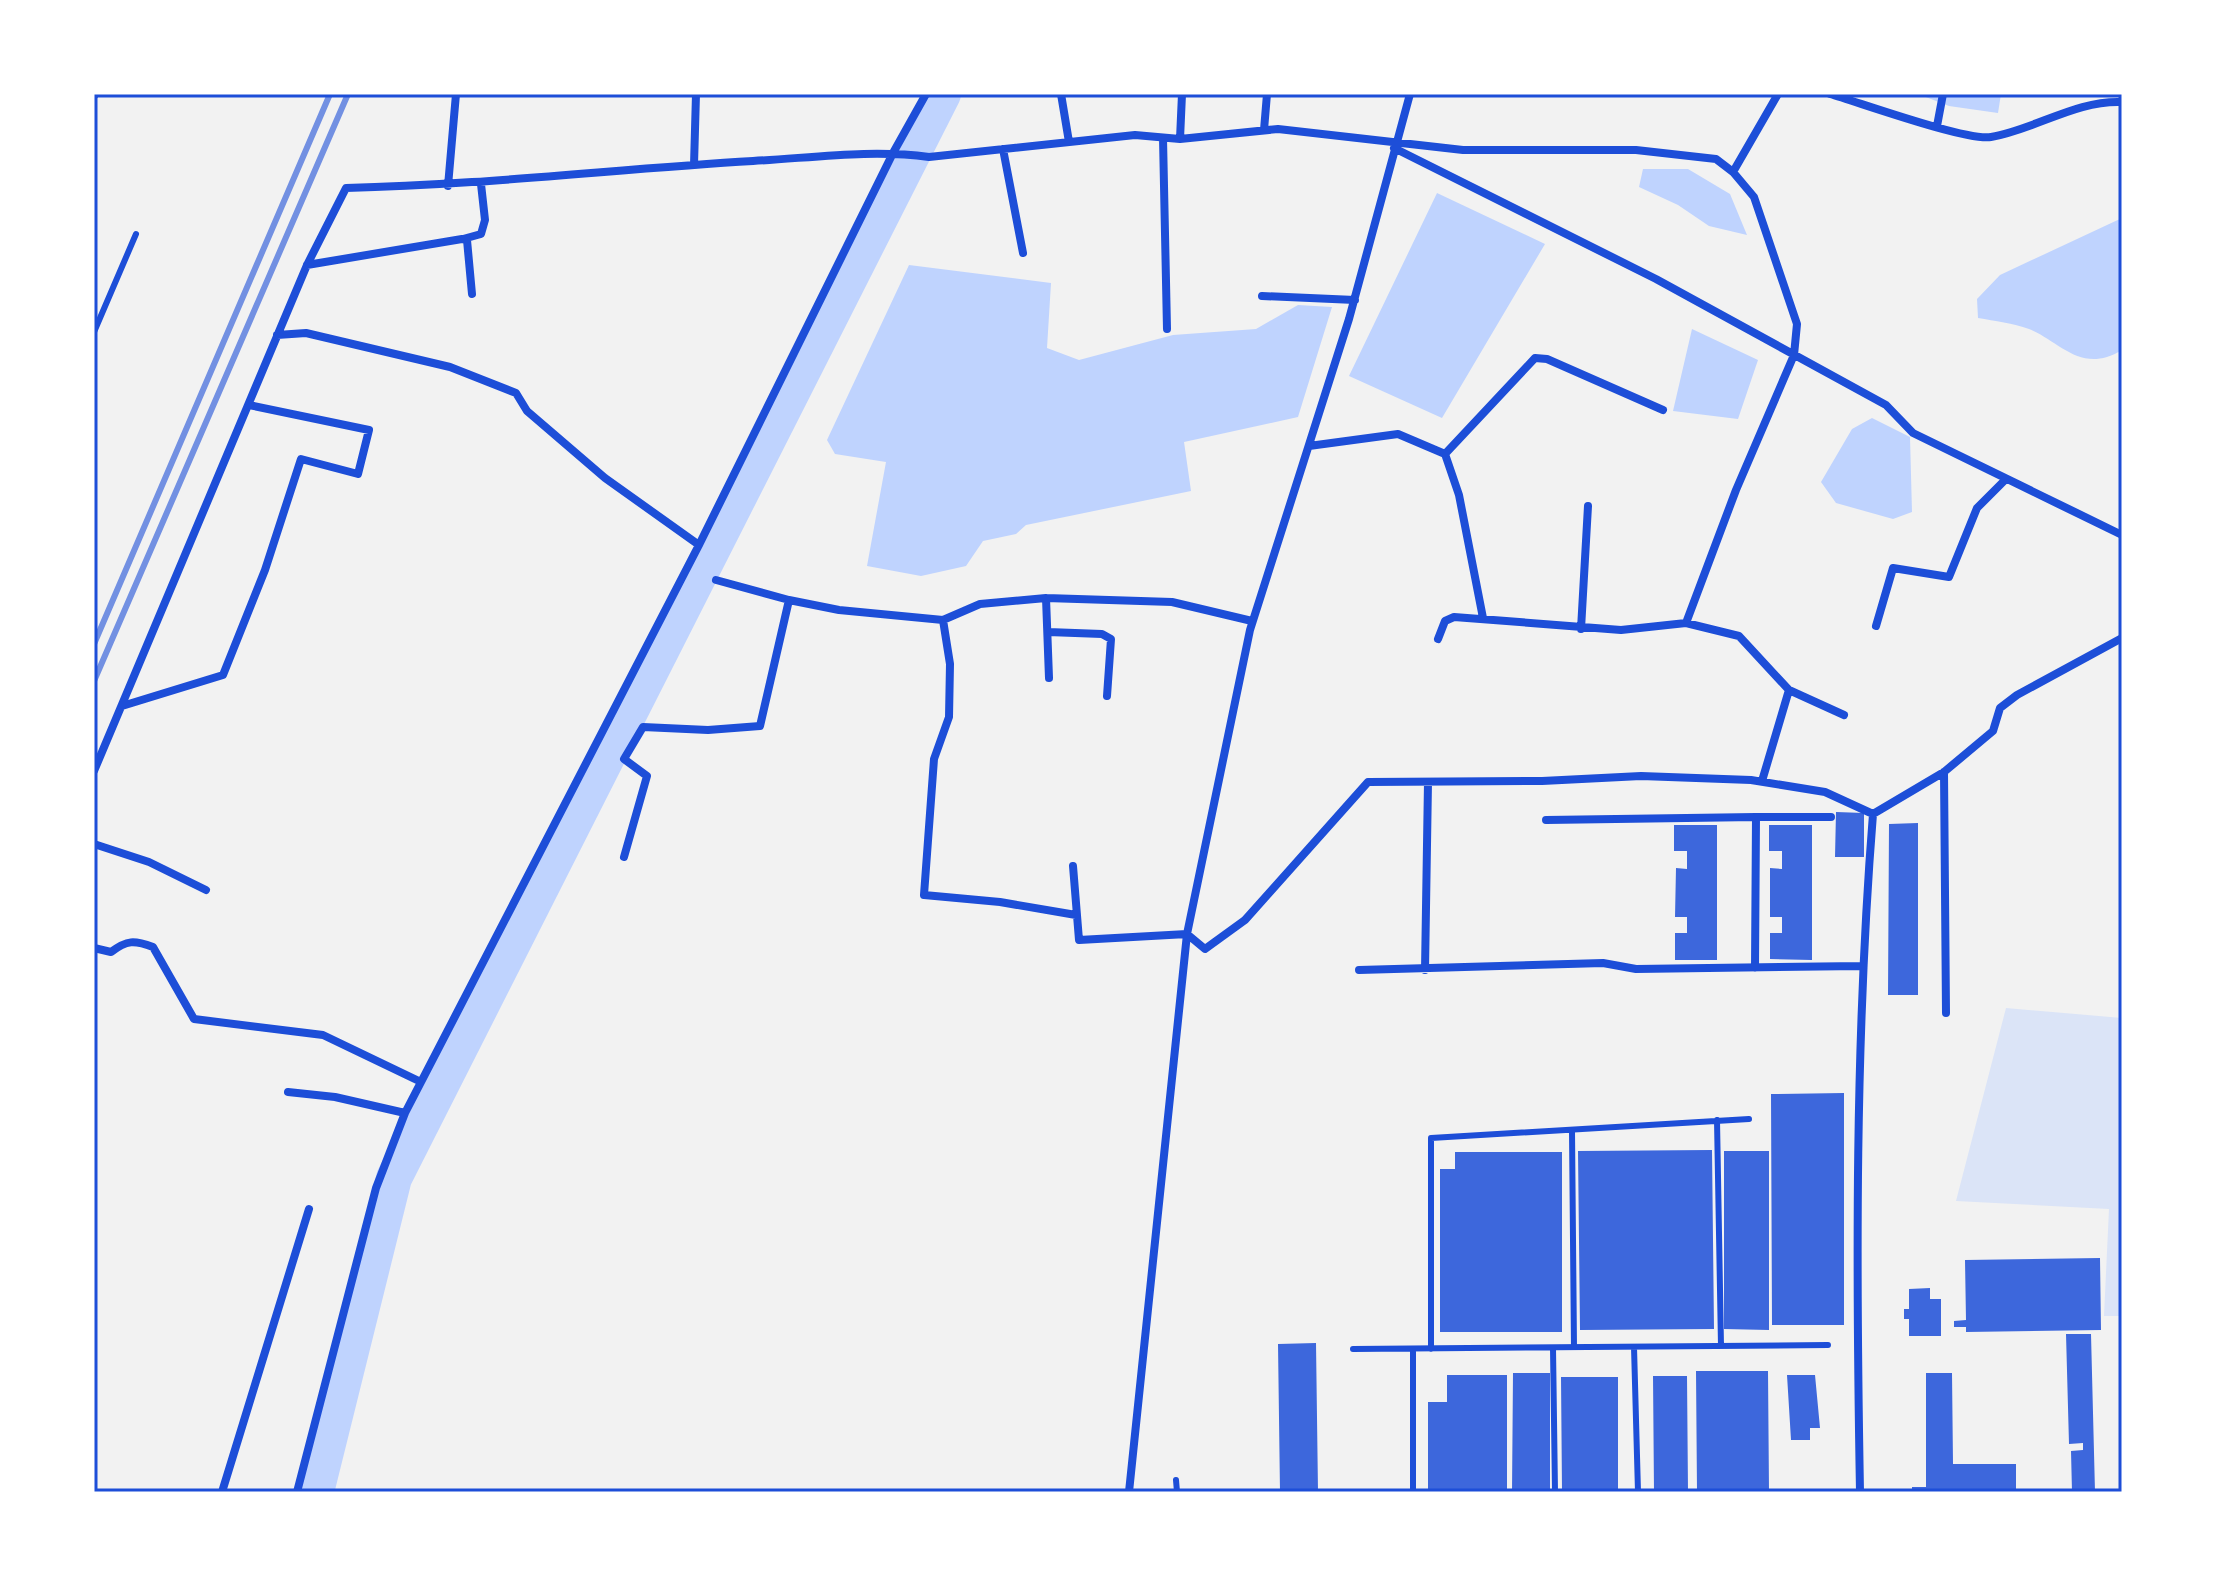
<svg xmlns="http://www.w3.org/2000/svg" width="2216" height="1586" viewBox="0 0 2216 1586" font-family="Rubik,sans-serif">
  <style>
    .green { fill: #dbe4f7 }
    .water { fill: #bfd3fe }
    .lines { fill: none; stroke-linecap: round; stroke-linejoin: round }
    .river { stroke: #bfd3fe; stroke-width: 36 }
    .building { fill: #3d67dc }
    .service { stroke: #1d4ed8; stroke-width: 6 }
    .minor { stroke: #1d4ed8; stroke-width: 8 }
    .rail { stroke: #7290e2; stroke-width: 6 }
    .neatline { fill: none; stroke: #1d4ed8; stroke-width: 3 }
  </style>
  <rect width="100%" height="100%" fill="#f2f2f2"/>
  <!-- green -->
  <path class="green" d="M2006,1008l116,10v298h-18l5,-107 -153,-8z"/>
  <!-- water -->
  <path class="water" d="M1918,94h83l-3,19 -49,-7z
    M1643,169h45l42,25 17,41 -38,-9 -31,-21 -39,-18z
    M1437,193l108,51 -103,174 -93,-42z
    M2122,218v132c-41,25 -61,-8 -93,-21 -16,-6 -34,-8 -51,-11l-1,-19 23,-24z
    M909,265l142,18 -4,65 32,12 94,-25 83,-6 42,-24 34,2 -34,110 -114,25 7,49 -165,34 -10,9 -33,7 -17,25 -45,10 -54,-10 19,-104 -51,-8 -8,-14z
    M1692,329l66,31 -20,59 -65,-8z
    M1872,418l38,19 2,75 -19,7 -57,-16 -15,-21 31,-53z"/>
  <g class="lines">
    <!-- river -->
    <path class="river" d="M316,1492l78,-314 549,-1084"/>
  </g>
  <!-- building -->
  <path class="building" d="M1836,812l28,1v44h-29z
    M1918,823v172h-30l1,-171z
    M1674,825h43v135h-42v-27h12v-16h-12l1,-49 11,1v-18h-13z
    M1769,825h43v135l-42,-1v-26h12v-16h-12v-49l12,1v-18h-13z
    M1844,1093v232h-72l-1,-231z
    M1712,1150l2,179 -134,1 -2,-179z
    M1724,1151h45v179l-45,-1z
    M1455,1152h107v180h-122v-163h15z
    M2100,1258l1,72 -135,2v-5h-12v-6l12,-1 -1,-60z
    M1930,1288v11h11v37h-32v-17h-5v-10h5v-20z
    M2066,1334h25l4,158h-23l-1,-41 12,-1v-7l-14,1z
    M1316,1343l2,149h-38l-2,-148z
    M1696,1371h72l1,121h-72z
    M1513,1373h37v119h-38z
    M1926,1373h26l1,91h63v28h-104v-5h14z
    M1447,1375h60v117h-79v-90h19z
    M1787,1375h28l5,53h-10v12h-19z
    M1653,1376h34l1,116h-34z
    M1561,1377h57v115h-56z"/>
  <g class="lines">
    <!-- service -->
    <path class="service" d="M94,332l42,-98
      M1717,1120l4,226
      M1572,1131l2,216
      M1634,1347l4,145
      M1553,1348l2,144
      M1353,1349l475,-4
      M1431,1349v-211l318,-19
      M1176,1480l1,12
      M1413,1492v-143"/>
    <!-- minor -->
    <path class="minor" d="M1061,94l8,48
      M1830,94c31,9 136,47 161,43 45,-8 85,-37 131,-35
      M94,96l1,-2
      M1937,126l6,-32
      M1264,130l3,-36
      M1163,138l4,191
      M1180,139l2,-45
      M1394,148l262,131 230,126 27,28 209,102
      M1003,149l20,104
      M694,165l2,-71
      M1733,172l45,-78
      M448,186l8,-92
      M463,239l18,-5 4,-14 -4,-36
      M307,265l155,-26 5,1 5,54
      M1262,296l93,4
      M277,335l29,-2 144,34 66,26 11,18 78,67 94,67
      M1309,446l89,-12 47,20 14,41 24,123
      M1445,454l90,-96 12,1 116,51
      M1046,598l3,80
      M789,600l50,10 104,10 37,-16 66,-6 126,4 80,19
      M943,620l7,44 -1,53 -15,42 -10,136 76,7 76,13
      M1876,626l17,-58 56,9 28,-69 29,-29
      M1581,629l7,-123
      M1048,632l54,2 9,5 -4,57
      M1438,639l7,-18 9,-4 167,13 65,-7 53,13 50,54 -27,91
      M1789,690l55,25
      M122,706l101,-31 42,-105 36,-111 57,15 11,-44 -120,-25
      M94,771l213,-506 39,-77c136,-3 271,-19 407,-27 58,-3 118,-12 176,-4l206,-22 45,4 98,-10 185,21h173l80,9 17,13 21,25 43,127 -3,31 -58,135 -50,133
      M1944,772l2,241
      M1873,814l71,-42 49,-41 7,-23 17,-13 105,-57
      M1756,817h75
      M1546,820l210,-3 -1,151
      M94,844l55,18 57,28
      M624,857l23,-81 -23,-17 19,-32 65,3 52,-4 29,-126 -73,-20
      M1073,866l6,74 108,-6 18,15 40,-29 123,-138 174,-1 99,-5 110,4 74,12 48,22
      M94,948l17,4c16,-12 23,-12 42,-5l41,72 129,16 98,47
      M1359,970l244,-7 33,6 225,-3
      M1425,970l3,-188
      M288,1092l47,5 70,16 -29,75 -79,304
      M405,1113l294,-568 194,-392 33,-59
      M222,1492l87,-283
      M1129,1492l58,-558 63,-304 99,-311 61,-225
      M1860,1492c-4,-227 -5,-452 13,-678"/>
    <!-- rail -->
    <path class="rail" d="M94,644l236,-550
      M94,681l254,-587"/>
  </g>
  <!-- border -->
  <rect width="2216" height="1586" fill="none" stroke="#ffffff" stroke-width="192"/>
  <rect x="96" y="96" width="2024" height="1394" class="neatline"/>
</svg>
